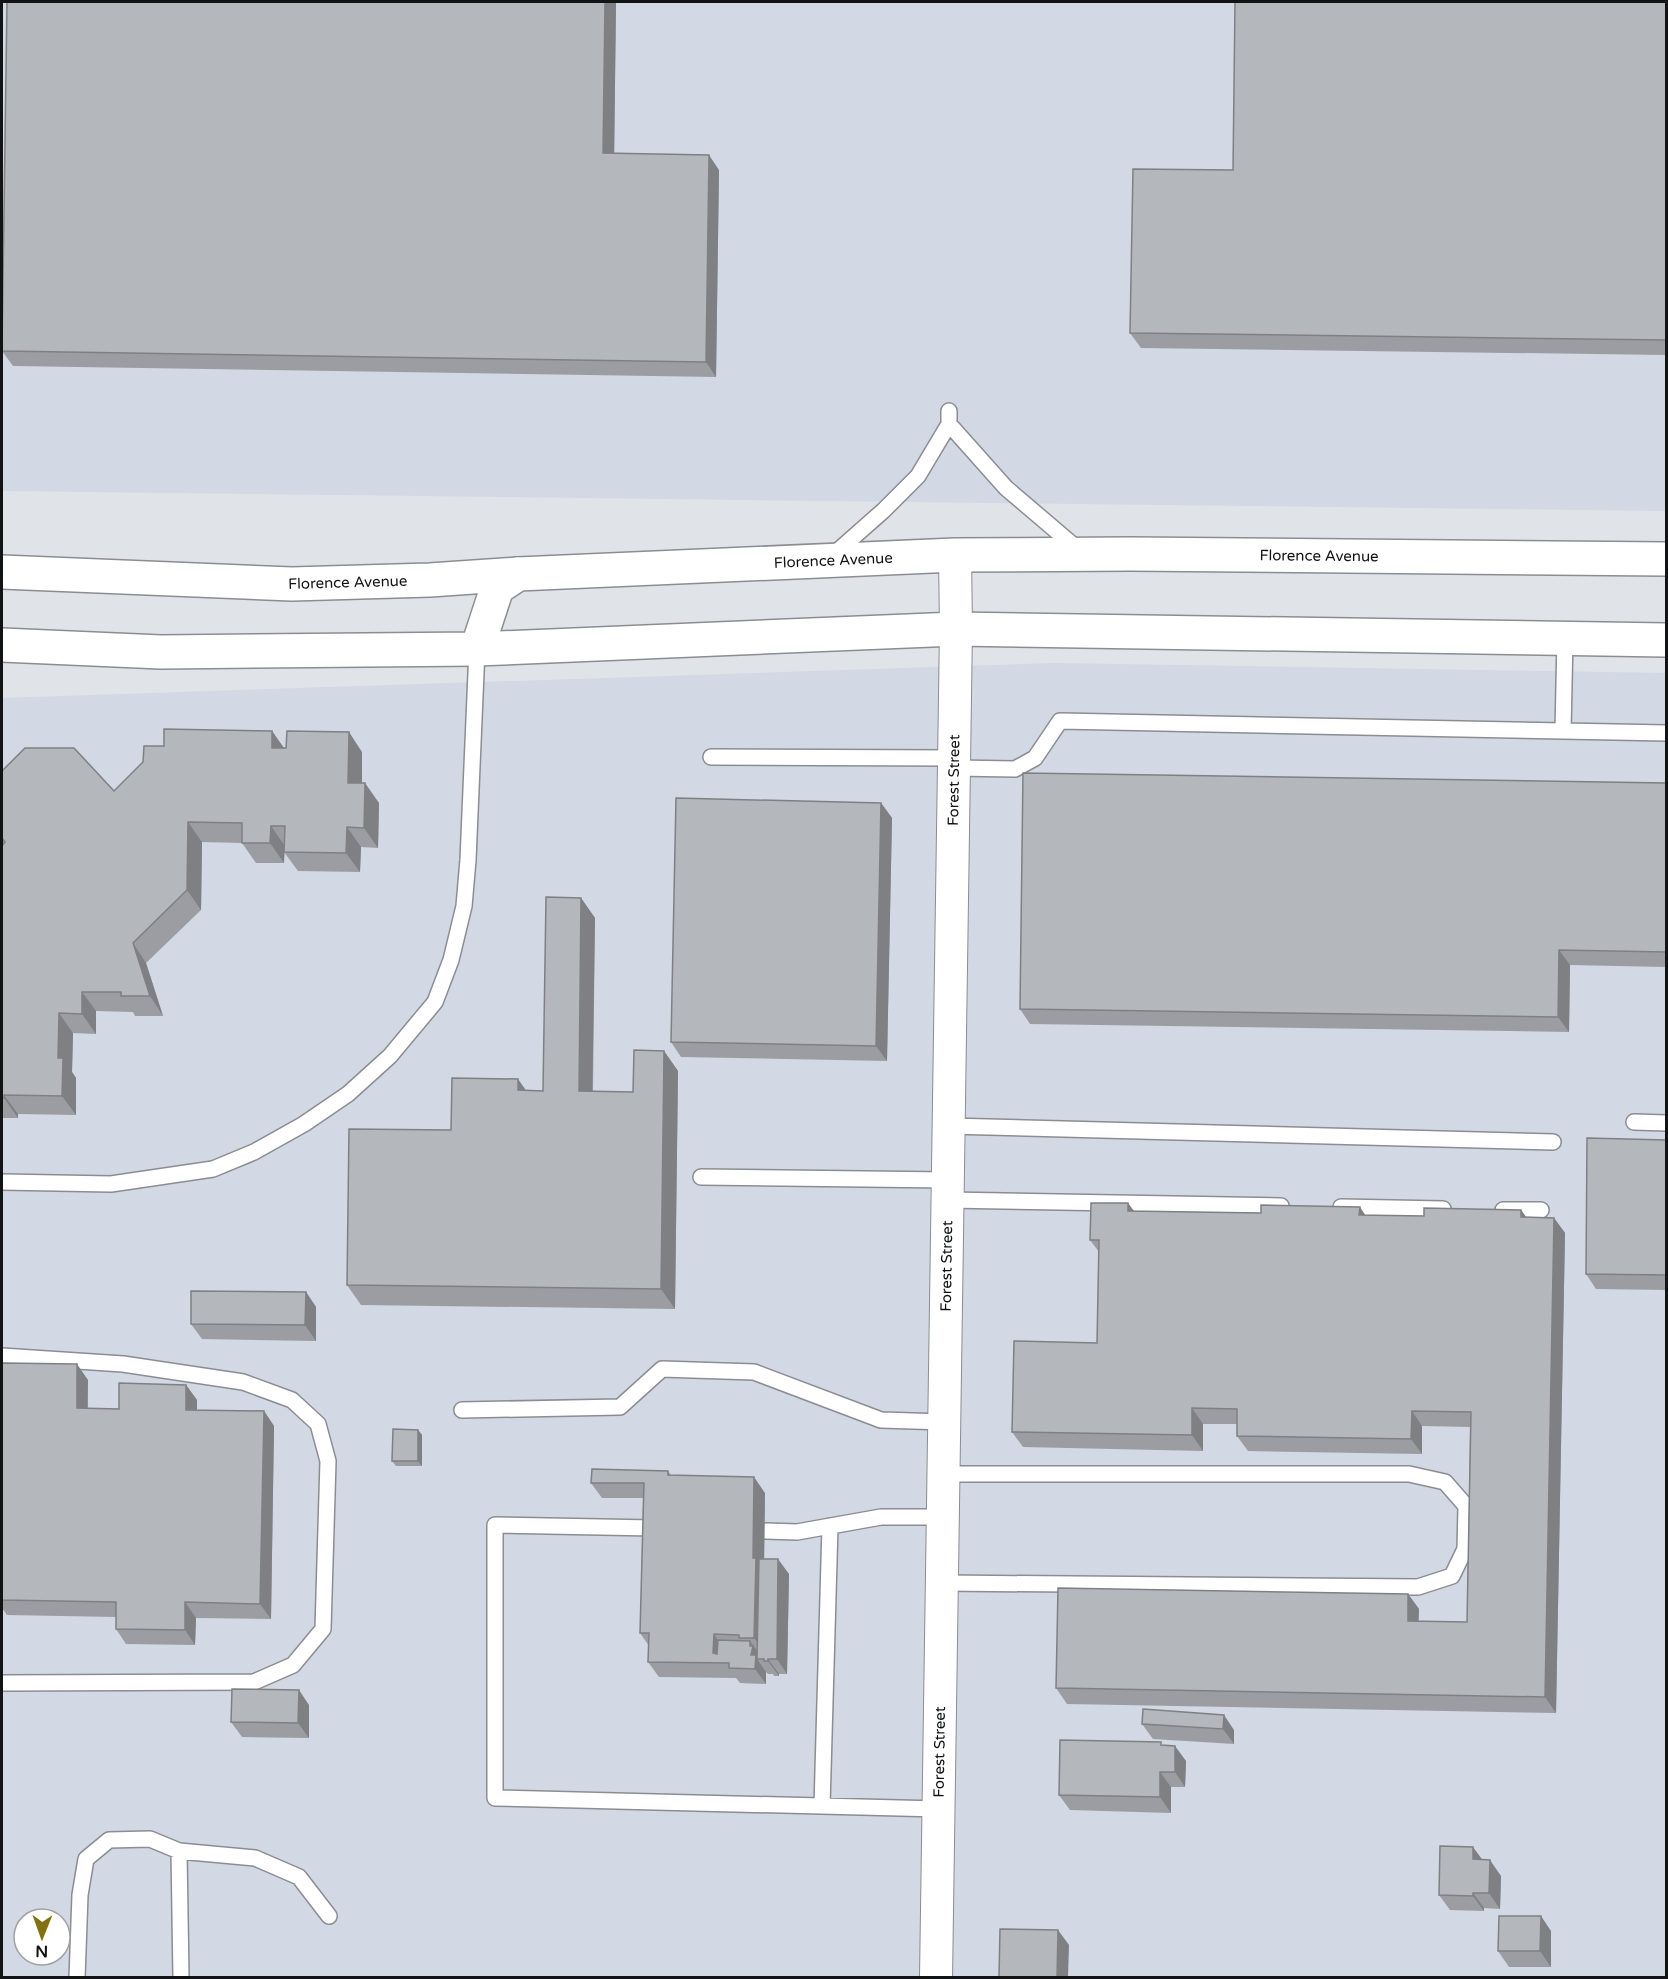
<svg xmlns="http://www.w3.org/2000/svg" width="1668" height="1979" viewBox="0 0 1668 1979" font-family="'Varela Round',sans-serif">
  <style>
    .built { fill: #d2d8e4; fill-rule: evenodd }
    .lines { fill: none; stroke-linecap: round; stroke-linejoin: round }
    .service-casing { stroke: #8b8d92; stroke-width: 18 }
    .minor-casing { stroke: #8b8d92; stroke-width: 34 }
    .secondary-casing { stroke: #8b8d92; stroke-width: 36 }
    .service { stroke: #fff; stroke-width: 15 }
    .minor { stroke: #fff; stroke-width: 32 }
    .secondary { stroke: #fff; stroke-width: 33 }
    .wall { fill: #9b9da2 }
    .shaded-wall { fill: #7e8084 }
    .building { fill: #b4b7bc; stroke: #7e8084; stroke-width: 1.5 }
    .labels { text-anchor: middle; stroke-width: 4.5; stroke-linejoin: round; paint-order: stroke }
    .street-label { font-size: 15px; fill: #121314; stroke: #fff }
  </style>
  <rect width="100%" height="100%" fill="#e0e3e8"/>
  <!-- built -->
  <path class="built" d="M2,2h1664v509l-1664,-20z
    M1054,663l612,10v1304h-1664v-1279zM24,1919h36v36h-36z"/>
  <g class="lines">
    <defs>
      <path id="service" d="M949,424l57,64 74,63
        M832,556l51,-45 35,-35 31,-52v-13
        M1563,731l2,-93
        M711,757l243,1
        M954,768l61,1 20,-11 25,-37 606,12
        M1634,1122l32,1
        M949,1126l604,16
        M701,1177l247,3
        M2,1182l109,2 102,-15 41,-17 50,-28 44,-30 42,-38 45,-54 16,-42 13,-54 4,-46 9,-211
        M948,1200l333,6
        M1341,1207l102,2
        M1503,1210h38
        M2,1356l121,8 120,18 49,18 26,24 10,37 -5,168 -30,36 -39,17 -252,1
        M462,1410l158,-3 42,-38 92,3 127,48 64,2
        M654,1528l-159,-3v273l444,11
        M766,1531l31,1 84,-15h62
        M942,1583l476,4 34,-11 13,-27 1,-43 -21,-24 -36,-8h-465
        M822,1806l8,-280
        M179,1851l76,7 44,19 30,39
        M77,1978l3,-83 6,-36 23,-19 41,-1 29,12 2,127"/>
      <g id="minor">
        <path id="s1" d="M936,1978l20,-1349 -1,-74"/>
      </g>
      <g id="secondary">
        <path id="s2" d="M2,572l290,12 138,-4 88,-6 437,-19 175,-1 536,5"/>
        <path d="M2,645l159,7 316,-3 479,-20 710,11"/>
        <path d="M477,649l20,-61 21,-14"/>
      </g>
    </defs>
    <!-- service casing -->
    <use href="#service" class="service-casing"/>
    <!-- minor casing -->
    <use href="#minor" class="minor-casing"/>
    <!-- secondary casing -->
    <use href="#secondary" class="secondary-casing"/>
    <!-- service -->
    <use href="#service" class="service"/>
    <!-- minor -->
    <use href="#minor" class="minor"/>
    <!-- secondary -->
    <use href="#secondary" class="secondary"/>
  </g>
  <!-- wall -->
  <path class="wall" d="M616,2l-2,152 105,16 -3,207 -703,-11 -11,-15z
    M1666,2v353l-525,-7 -11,-15z
    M272,731l12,17 78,4v31l17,20 -1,45 -17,-1 -1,25 -62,-1 -14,-19v11h-28l-14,-20 -40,-1 -1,68 -55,53 17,53h-28l-2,-4 -37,-1v23l-23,-1 -1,39 4,6v37l-58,-1v4h-16v-272l1,-2 -1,-2v-71l112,20 50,-45z
    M1666,783v184l-96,-2 -1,67 -539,-8 -10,-15z
    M881,803l11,15 -5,243 -206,-4 -10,-15z
    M581,898l14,20 -2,173 40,1 31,-41 14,20 -3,238 -314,-4 -14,-20 179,-195 17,1z
    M1666,1140v150l-70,-1 -10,-15z
    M1128,1203l6,8 290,5 97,-6 5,7 28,1 11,15 -9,480 -489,-9 -11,-16 352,-94 11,15 -1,13h49l3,-195 -48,-1v28l-174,-3 -11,-15v-12h-34v27l-180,-4 -11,-15 85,-89 2,-91 -9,-12z
    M306,1292l10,15v34l-114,-2 -11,-15z
    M2,1363l86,17v28l31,1 67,-24 11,15v10l67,1 10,15 -3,193 -75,-1 -1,27 -69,-1 -10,-15v-12l-109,-2 -5,-7z
    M418,1430l4,5v31h-26l-4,-5z
    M668,1471l3,4 94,18 -1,66 25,15 -2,100h-8v2h-5l-1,-2h-5l-2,-2v12l-26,-1 -4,-5 -77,-1 -11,-15 1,-16 -9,-13 3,-135h-41l-11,-15z
    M309,1705v33l-67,-1 -11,-15z
    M1142,1724l92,6v14l-81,-5z
    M1164,1745l22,16 -1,26h-14v26l-101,-3 -11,-15z
    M1482,1860l19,16 -1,33 -16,-1v3l-34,-1 -11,-15z
    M1551,1931v36h-42l-11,-16z"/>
  <!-- shaded-wall -->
  <path class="shaded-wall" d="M605,2h11l-2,167 -11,-16z
    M709,155l10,15 -3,207 -10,-15z
    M272,731l14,20 -14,-3z
    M349,732l13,20v50l-14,-19z
    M365,783l14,20 -1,45 -14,-20z
    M881,803l11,15 -5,243 -11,-15z
    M188,822l14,20 -1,68 -14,-20z
    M271,826l14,20 -1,17 -14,-20z
    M347,827l14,20 -1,25 -14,-19z
    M581,898l14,20 -3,193 -13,-20z
    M133,943l13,20 17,53 -13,-20z
    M1559,950l11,15 -1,67 -11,-15z
    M82,992l14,19v23l-14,-20z
    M59,1013l14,20 -1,39 4,6v37l-14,-19 -4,-38z
    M664,1051l14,20 -3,238 -14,-20z
    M518,1079l14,20 -14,-9z
    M4,1095l14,19v4l-14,-20z
    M1128,1203l11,16 -11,-8z
    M1360,1207l10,15 -11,-7z
    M1521,1210l11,15 -11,-8z
    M1554,1218l11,15 -9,480 -11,-16z
    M306,1292l10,15v34l-11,-16z
    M77,1364l11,16 -1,43 -10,-15z
    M186,1385l11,15v25l-11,-15z
    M1192,1408l11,16v27l-11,-16z
    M264,1411l10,15 -3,193 -11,-15z
    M1412,1411l10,15v28l-11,-15z
    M418,1430l4,5v31l-4,-5z
    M754,1477l11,16 -1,76 1,84 -11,-15 -1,-80z
    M778,1559l11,15 -2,100 -10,-15z
    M1408,1594l11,15 -1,28 -10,-16z
    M185,1602l11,16 -1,27 -10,-15z
    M714,1634l10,16v13l-11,-10z
    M750,1641l11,15 -4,3 9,13v12l-11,-15 -4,-14z
    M768,1659l11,15v2l-11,-15z
    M299,1690l10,15v33l-11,-15z
    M1224,1715l10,15v14l-11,-15z
    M1175,1746l11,15 -1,26 -10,-15z
    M1160,1772l11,15v26l-11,-16z
    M1473,1847l11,15 -11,-3z
    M1490,1860l11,16 -1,33 -11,-16z
    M1473,1893l11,15v3l-11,-15z
    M1541,1916l10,15v36l-11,-16z
    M1058,1930l11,15 -1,32h-11z"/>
  <!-- building -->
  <path class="building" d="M7,2h598l-2,151 106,2 -3,207 -704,-11z
    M1235,2h431v338l-536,-7 3,-164 100,1z
    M164,729l108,2v17h14l1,-17 62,1 -1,51h17l-1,45 -17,-1 -1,26 -62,-1 1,-26h-14l-1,17h-28v-20l-54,-1 -1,68 -54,53 17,53h-29v-4h-39v22l-23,-1 -1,45h5l-1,38 -58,-1v3h-2v-252l3,-4 -3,-4v-67l23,-23h49l40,43 29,-29 1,-16h20z
    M1023,773l643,10v169l-107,-2 -1,67 -538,-8z
    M676,798l205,5 -5,243 -205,-4z
    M546,897l35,1 -2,193 54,1 1,-42 30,1 -3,238 -314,-4 2,-156 102,1 1,-52 66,1v11l25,1z
    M1587,1138l79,2v135l-80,-1z
    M1091,1203h37v8l133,2v-8l99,2 -1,8 65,1v-8l97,2v7l33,1 -9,479 -489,-9 2,-100 350,6v27l59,1 4,-210 -59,-1 -1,28 -174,-3v-27l-45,-1v27l-180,-3 2,-91 83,2 2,-103h-9z
    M191,1291l115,1 -1,33 -114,-1z
    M2,1363l75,1v44l42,1v-26l67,2v25l78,1 -4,193 -75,-2v28l-69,-1v-27l-114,-2z
    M393,1429l25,1v31h-26z
    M592,1469l76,2v4l86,2 -1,81h3l-2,80h-15v-3l-25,-1 -1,19 4,1 1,-14 32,1v5h3l-2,9h5l-1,14 -26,-1v-5l-81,-1 1,-29h-9l4,-150h-53z
    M759,1559h19l-1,100h-9v2h-4v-2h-7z
    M232,1689l67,1 -1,33 -67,-1z
    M1143,1709l81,6 -1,14 -81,-5z
    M1060,1740l101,2v3l14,1v26h-15v25l-101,-2z
    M1440,1846l33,1v12l17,1 -1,33h-16v3l-34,-1z
    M1499,1916h42l-1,35h-42z
    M1000,1929l58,1 -1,47h-58z"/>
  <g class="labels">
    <!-- street labels -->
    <g class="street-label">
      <text dy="5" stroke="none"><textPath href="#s2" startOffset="1318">Florence Avenue</textPath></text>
      <text dy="5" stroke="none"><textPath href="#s2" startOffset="832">Florence Avenue</textPath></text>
      <text dy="5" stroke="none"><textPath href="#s2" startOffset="346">Florence Avenue</textPath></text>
      <text dy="5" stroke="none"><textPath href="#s1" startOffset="1198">Forest Street</textPath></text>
      <text dy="5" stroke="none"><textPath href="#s1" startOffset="712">Forest Street</textPath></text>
      <text dy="5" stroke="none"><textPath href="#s1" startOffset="226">Forest Street</textPath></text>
    </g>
  </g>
  <!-- border -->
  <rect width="1668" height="1979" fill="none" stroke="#121314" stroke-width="6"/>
  <!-- north arrow -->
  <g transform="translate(42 1937) rotate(181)"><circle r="28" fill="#ffffff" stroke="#a0a1a1" stroke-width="1.5"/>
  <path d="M0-4.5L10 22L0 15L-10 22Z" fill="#837111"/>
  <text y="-9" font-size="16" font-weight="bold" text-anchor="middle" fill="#121314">N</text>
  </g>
</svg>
